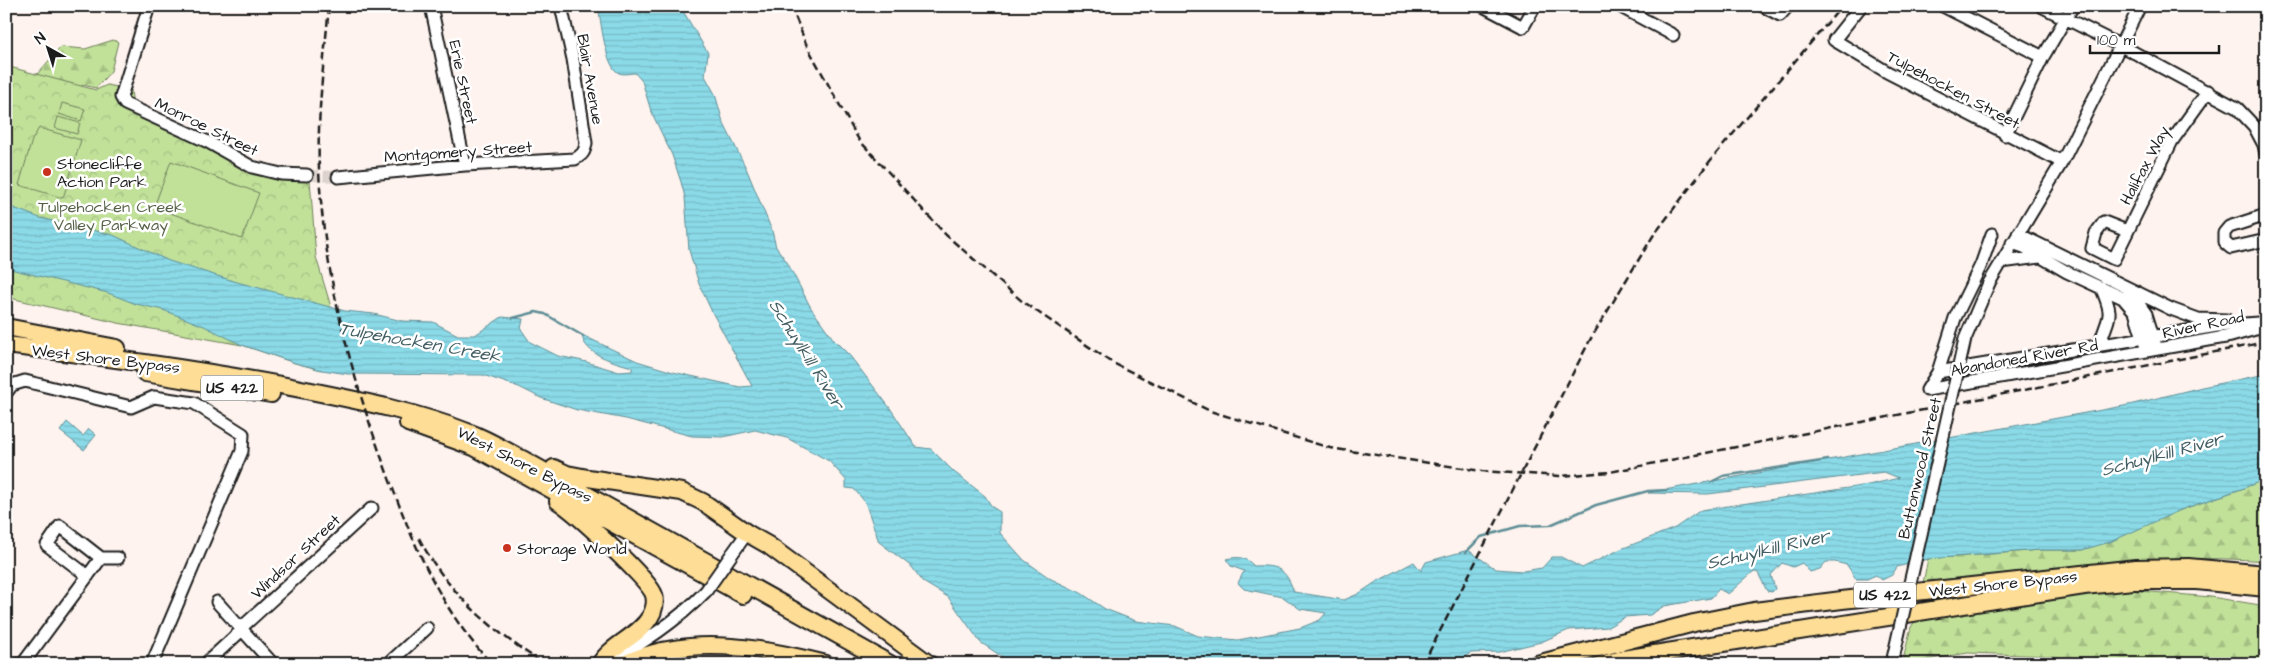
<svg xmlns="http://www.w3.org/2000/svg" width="2272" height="670" viewBox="0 0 2272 670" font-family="'Architects Daughter',sans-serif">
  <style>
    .forest { fill: url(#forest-firs); stroke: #6e7e5a }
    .park { fill: url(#park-crowns); stroke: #6e7e5a }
    .pitch { fill: #c1e199; stroke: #6e7e5a }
    .water { fill: url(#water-rules); stroke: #5f8e96 }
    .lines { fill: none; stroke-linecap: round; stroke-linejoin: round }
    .stream { stroke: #5f8e96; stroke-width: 2.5 }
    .minor-tunnel { stroke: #dcd3ce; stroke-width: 11; stroke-dasharray: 11 5.5; stroke-linecap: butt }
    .minor-casing { stroke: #1c1c1c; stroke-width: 15 }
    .highway-casing { stroke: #1c1c1c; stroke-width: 20 }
    .minor { stroke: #fff; stroke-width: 11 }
    .highway { stroke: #fedd96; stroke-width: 16 }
    .rail { stroke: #1c1c1c; stroke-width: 2.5; stroke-dasharray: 8 4; stroke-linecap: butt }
    .minor-bridge-casing { stroke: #1c1c1c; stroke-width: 15; stroke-linecap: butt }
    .minor-bridge { stroke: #fff; stroke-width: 11 }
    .poi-dot { fill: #c8321e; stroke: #fff; stroke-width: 2 }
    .labels { text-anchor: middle; stroke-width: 5; stroke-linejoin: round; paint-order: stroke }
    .shield { fill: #fff; stroke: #606060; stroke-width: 1 }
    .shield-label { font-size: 15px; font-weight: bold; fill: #1c1c1c }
    .street-label { font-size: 16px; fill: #1c1c1c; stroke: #fff }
    .poi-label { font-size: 16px; fill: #1c1c1c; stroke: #fff; text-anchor: start }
    .park-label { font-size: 16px; fill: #566148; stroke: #fff }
    .water-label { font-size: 18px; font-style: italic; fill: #435e63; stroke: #fff }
  </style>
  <defs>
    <pattern id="forest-firs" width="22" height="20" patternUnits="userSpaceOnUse" patternTransform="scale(1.25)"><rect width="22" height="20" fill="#c1e199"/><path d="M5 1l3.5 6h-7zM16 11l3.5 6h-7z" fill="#a5c083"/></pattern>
    <pattern id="park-crowns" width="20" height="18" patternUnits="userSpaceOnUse" patternTransform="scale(1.25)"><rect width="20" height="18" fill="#c1e199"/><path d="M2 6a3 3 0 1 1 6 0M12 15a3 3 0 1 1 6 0" fill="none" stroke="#a5c083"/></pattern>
    <pattern id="water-rules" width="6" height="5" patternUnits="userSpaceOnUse" patternTransform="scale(1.25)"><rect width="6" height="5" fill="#8bdae8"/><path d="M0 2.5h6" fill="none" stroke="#77bac6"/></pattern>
  </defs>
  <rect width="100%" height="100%" fill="#fef3ee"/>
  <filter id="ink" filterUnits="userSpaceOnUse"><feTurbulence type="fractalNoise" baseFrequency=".02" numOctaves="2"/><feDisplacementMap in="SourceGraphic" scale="10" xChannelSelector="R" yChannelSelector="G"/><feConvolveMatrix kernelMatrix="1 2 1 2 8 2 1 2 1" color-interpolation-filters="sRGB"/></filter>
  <g filter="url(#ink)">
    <!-- forest -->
    <path class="forest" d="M113,40l5,2 -7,29 -15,17 -13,-3 -29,17 -48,-28 25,7 30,-34 24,2z
      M2263,479h3v82c-115,-9 -229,9 -343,22l5,-24 112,-9h42l101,-41 61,-21z
      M2128,590l83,7 55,9v58h-170l-46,-8 -82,-3 -66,11 9,-37 4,-6 132,-23z"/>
    <!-- park -->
    <path class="park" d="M6,66l90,24 11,-5 24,5 3,23 60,26 56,32 60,9 6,77 15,50 -9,63 -27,-7 -53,-18 -124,-22 -112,-26z"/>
    <!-- pitch -->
    <path class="pitch" d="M62,103l23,6 -4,12 -22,-7z
      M58,117l22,6 -3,11 -22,-6z
      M39,128l42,12 -18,58 -44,-13 13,-45z
      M171,161l88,32 -17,46 -88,-32z"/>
    <!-- water -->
    <path class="water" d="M598,6h82l28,47 -3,23 10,18 8,28 23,46 26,63 4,16 11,15 24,46 23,32 16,16 40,52 26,39 15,2 23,23 31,24 7,11 8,5v21l24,27 27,19 30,14 24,16 31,12 39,5 23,10 40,4 62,-12 20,-8 6,-7 -26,-4 -17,-12 -39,-8 -6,-6 6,-12 -13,-5 -5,-7c13,-3 19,-2 28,7 24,-1 32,3 40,26l50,8 14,-6 18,-12 38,-20 7,9 5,-9 42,-12 28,19 27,2 19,-3 10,-11h9l21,11 39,-19 54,-21 26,-18 167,-25 31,-7 -15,-6 -176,22 -60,-1 481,-88 73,-18 64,-13v105l-22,9 -61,21 -73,33 -28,8h-42l-112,9 -31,8 -5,8 -10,5 -6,-5 -9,4h-11l-9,-14 -12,-3h-9l-6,7 -10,3 -8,-9 -9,4 -11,-4 -11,12 4,14 -3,3 -5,-1 -9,-18 -4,-2 -26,23 -9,-5 -8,9 -47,8 -14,9 -25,2 -17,10 -39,3 -28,12 -42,10 -28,1 -11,6 -12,-2 -12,7h-428l-4,-6 -24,-16 -32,-45 -25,-15 -11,-15 -33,-25 -14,-40 -11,-13 -8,-1v-8l-17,-19 -42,-23 -32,-8 -32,7 -31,-1 -66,-17 -49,-9 -36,-12 -22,-11 -36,-12 -135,-1 -26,-4 -27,-7 -53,-18 -38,-19 -41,-16 -27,-6 -28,-11 -102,-25v-63l34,13 73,17 56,26 68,21 108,29 29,3 28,7 31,1 25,13h17l27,-18 21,2 -2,10 9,13 28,14 25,5 36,11 13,-1v-4c-17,-5 -48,-12 -50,-32l55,26 36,11 67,15 12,-1 -40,-74 -13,-28 -10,-34 -4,-53 -4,-15 -9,-27 -21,-44 -9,-30 -7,-8c-5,0 -11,2 -16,0 -14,-6 -18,-53 -21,-67z
      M67,422l16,14 6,-7 7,6 -12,15 -24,-19z"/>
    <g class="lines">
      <!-- stream -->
      <path class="stream" d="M513,318l23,-6 9,2 38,22
        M1711,482l12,-6 105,-16
        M1466,552l15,-15 39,-11 30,-1 46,-20 52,-14 19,-1"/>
      <!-- minor-tunnel -->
      <path class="minor-tunnel" d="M307,175l31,2"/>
      <defs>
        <path id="minor" d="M149,6l-28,91 4,7 83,38 44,25 29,7 26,1
          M431,6l34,159
          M1483,6l40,21 12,-21
          M1619,6l54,29
          M1763,6l17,9 8,-9
          M1861,6l-27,34 53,32 175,90
          M1943,6l100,51
          M2041,6l94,47 102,55 17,18 10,19 2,9
          M2005,135l38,-78 30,-51
          M338,177l127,-12 110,-6c7,-4 10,-7 11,-16l-13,-84 -12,-53
          M2266,215l-37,12 -5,6v9l7,6 35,-8
          M2127,231l-23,-9 -8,11 -4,15 22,11 58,-118 36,-50
          M2018,234l153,75 27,10 29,1
          M2012,243l12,4 43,25 56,26 12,14 10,32
          M2001,262l39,-5
          M1989,283l73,-121 78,-156
          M2128,289l18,25 9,29
          M2100,345c7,-30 16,-24 1,-58
          M1938,372l279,-46 41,-3
          M1927,390l304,-54 35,-10
          M1927,390l11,-18 17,-54 26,-53 11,-31
          M6,393l6,-8 13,-4 106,26 23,-10 40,6 49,31 -1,17 -90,213
          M732,554l15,-21
          M88,576l-41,-31 13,-19 41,32
          M217,602l56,62
          M240,629l132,-121
          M20,664l4,-2 77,-104h17
          M205,664l37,-34
          M388,664l39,-36
          M606,664c38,-22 69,-41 100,-73"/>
        <path id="highway" d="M6,327l111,21
          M6,345c101,12 200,25 300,45 55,11 111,22 164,43 19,7 36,18 54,27l366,204
          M145,373l126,21
          M408,423l66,24 269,148
          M554,468l13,6 21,4 94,14 21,10 44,31 21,12 161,119
          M558,501c16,10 92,79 96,94 2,7 0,16 -4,22 -12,20 -38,27 -50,47
          M624,664c64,-30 136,-17 202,0
          M1537,664l157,-41 60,-12 88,-11 294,-32 52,-1 78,7
          M1602,664l21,-5 461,-73 49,-5h64l69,7"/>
      </defs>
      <!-- minor casing -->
      <use href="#minor" class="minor-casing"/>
      <!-- highway casing -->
      <use href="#highway" class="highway-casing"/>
      <!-- minor -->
      <use href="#minor" class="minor"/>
      <!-- highway -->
      <use href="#highway" class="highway"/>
      <!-- rail -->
      <path class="rail" d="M329,6c-5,54 -12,109 -10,163 4,104 32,206 68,304 26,70 53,137 105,191
        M791,6l16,40 52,94 87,95 77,67 90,61 97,48 120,37 152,23 78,5 50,-4 656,-130
        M419,538c28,55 74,93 125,126
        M1423,664l167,-324 63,-104 57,-75 132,-155
        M1968,664l37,-2 48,2"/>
      <defs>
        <path id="minor-bridge" d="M706,591l26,-37
          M1892,663l73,-324 24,-56"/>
      </defs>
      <!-- minor-bridge casing -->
      <use href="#minor-bridge" class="minor-bridge-casing"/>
      <!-- minor-bridge -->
      <use href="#minor-bridge" class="minor-bridge"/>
    </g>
  </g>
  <!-- markers -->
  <g class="poi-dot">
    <circle cx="47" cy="172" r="5"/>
    <circle cx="507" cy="548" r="5"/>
  </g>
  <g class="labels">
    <!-- shield labels -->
    <g class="shield">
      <rect x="201" y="375.5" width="62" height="25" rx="4"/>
      <rect x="1854" y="582.5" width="62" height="25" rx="4"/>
    </g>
    <g class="shield-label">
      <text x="232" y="393">US 422</text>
      <text x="1885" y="600">US 422</text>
    </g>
    <!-- street labels -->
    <g class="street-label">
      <text transform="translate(591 79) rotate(80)" y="6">Blair Avenue</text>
      <text transform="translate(464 82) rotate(78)" y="6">Erie Street</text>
      <text transform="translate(1954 89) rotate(28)" y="6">Tulpehocken Street</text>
      <text transform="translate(207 126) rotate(26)" y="6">Monroe Street</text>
      <text transform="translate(458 151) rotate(-4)" y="6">Montgomery Street</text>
      <text transform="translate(2144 165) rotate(-62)" y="6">Halifax Way</text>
      <text transform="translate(2203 324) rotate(-12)" y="6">River Road</text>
      <text transform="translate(2024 357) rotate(-10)" y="6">Abandoned River Rd</text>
      <text transform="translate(106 358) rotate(7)" y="6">West Shore Bypass</text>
      <text transform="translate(525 464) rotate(27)" y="6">West Shore Bypass</text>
      <text transform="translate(1919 468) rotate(-77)" y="6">Buttonwood Street</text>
      <text transform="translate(295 556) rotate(-43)" y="6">Windsor Street</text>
      <text transform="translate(2003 583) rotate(-6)" y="6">West Shore Bypass</text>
    </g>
    <!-- poi labels -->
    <g class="poi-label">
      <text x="57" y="169">Stonecliffe<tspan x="57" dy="18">Action Park</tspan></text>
      <text x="517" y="554">Storage World</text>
    </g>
    <!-- park labels -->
    <g class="park-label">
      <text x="111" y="212">Tulpehocken Creek<tspan x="111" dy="18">Valley Parkway</tspan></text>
    </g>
    <!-- water labels -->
    <g class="water-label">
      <text transform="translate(420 342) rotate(10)" y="6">Tulpehocken Creek</text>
      <text transform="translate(807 354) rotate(58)" y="6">Schuylkill River</text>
      <text transform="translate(2162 454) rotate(-15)" y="6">Schuylkill River</text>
      <text transform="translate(1768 549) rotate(-13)" y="6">Schuylkill River</text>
    </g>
  </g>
  <!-- margin -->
  <rect width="2272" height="670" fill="none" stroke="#fff" stroke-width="25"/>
  <rect x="12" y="12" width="2247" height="645" fill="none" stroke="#1c1c1c" stroke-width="2" filter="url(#ink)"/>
  <!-- north arrow -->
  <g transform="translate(48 48) rotate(321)" stroke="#ffffff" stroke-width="4" paint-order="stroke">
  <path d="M0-4L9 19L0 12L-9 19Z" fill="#1c1c1c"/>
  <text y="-8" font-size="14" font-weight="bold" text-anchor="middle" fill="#1c1c1c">N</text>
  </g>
  <!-- scale -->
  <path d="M2090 45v8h129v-8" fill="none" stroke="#1c1c1c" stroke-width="2.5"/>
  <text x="2097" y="45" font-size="15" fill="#1c1c1c" stroke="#ffffff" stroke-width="4" paint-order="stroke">100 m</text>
</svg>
